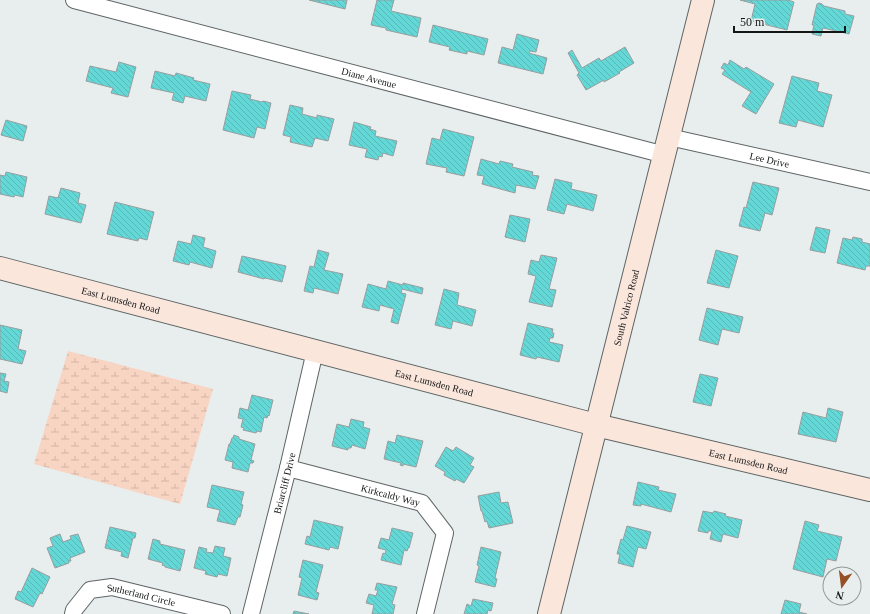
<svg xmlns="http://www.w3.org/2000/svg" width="870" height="614" viewBox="0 0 870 614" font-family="'Times New Roman',serif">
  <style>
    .wetland { fill: url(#wetland-marsh) }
    .building { fill: url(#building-back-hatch); stroke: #989e9e }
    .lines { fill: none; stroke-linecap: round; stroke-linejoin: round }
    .street-casing { stroke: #5f6565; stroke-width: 18 }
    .secondary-casing { stroke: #5f6565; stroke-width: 24 }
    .street { stroke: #fff; stroke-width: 16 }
    .secondary { stroke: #fbe6dc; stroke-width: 22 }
    .labels { text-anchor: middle; stroke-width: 3; stroke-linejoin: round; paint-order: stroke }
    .street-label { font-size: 10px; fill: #141616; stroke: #e8eeee }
  </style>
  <defs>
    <pattern id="wetland-marsh" width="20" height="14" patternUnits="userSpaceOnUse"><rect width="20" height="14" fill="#f8d4c2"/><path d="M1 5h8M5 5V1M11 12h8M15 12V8" fill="none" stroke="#d4b5a6"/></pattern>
    <pattern id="building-back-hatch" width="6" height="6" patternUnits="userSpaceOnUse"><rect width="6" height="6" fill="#64d8d7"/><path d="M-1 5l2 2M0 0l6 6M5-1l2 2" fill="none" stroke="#56b9b8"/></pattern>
  </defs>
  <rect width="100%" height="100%" fill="#e8eeee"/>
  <!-- wetland -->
  <path class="wetland" d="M68,351l145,38 -33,115 -146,-40z"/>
  <!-- building -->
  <path class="building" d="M309,0h38l-2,9z
    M377,0h17l-3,11 30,7 -4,19 -31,-7v-2l-15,-3z
    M740,0h48l6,2 -7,28 -36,-9 4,-17z
    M819,3l3,1 2,2 21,5v3l9,2 -5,18 -26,-6 -2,8 -9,-2 2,-9h-2l5,-21z
    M433,25l55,14 -4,16 -17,-4v3l-18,-4 1,-3 -21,-5z
    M517,34l22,6 -3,12 -6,-1 -1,2 18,5 -4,16 -45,-11 4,-16 11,3z
    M625,47l9,16 -15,9 1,1 -16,9v-2l-18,10 -9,-15 2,-2 -11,-20 4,-3 10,18 17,-10 2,3z
    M730,60l14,9 2,-2 28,17 -18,30 -14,-8 9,-14 -29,-18 3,-4 -4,-2 3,-5 4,2z
    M119,62l17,5 -8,30 -17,-4 2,-5 -27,-7 4,-15 26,6z
    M155,71l20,5 1,-3 18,5 -1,2 17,4 -4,17 -21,-5 -2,7 -11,-3 2,-7 -23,-5z
    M792,76l27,7 -2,8 15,4 -9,32 -25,-7 -2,7 -17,-4z
    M232,91l19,4 -1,4 12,3 1,-1 8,2 -6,26 -8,-2 -3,11 -31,-8z
    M290,105l13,3 -1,6 15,4v-3l17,4 -6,22 -13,-3 -3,9 -22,-5 1,-5 -8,-2z
    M6,120l21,6 -4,15 -22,-6z
    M354,122l17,5 -1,2 6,2 -1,5 22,5 -4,15 -10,-3 -1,4 -3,-1 -1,4 -13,-3 2,-8 -18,-4z
    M443,129l31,8 -10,39 -18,-4 1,-4 -21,-4 6,-26 8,2z
    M481,159l18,5 1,-3 13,3 -1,3 21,5 -1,3 7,1 -4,13 -19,-4 -1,8 -33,-9 2,-8 -7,-1z
    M6,172l21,5 -4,20 -8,-2 -1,2 -14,-3v-19l5,1z
    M555,179l17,4 -1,6 26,6 -4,16 -26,-7 -3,10 -17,-4z
    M753,182l26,6 -7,27 -7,-2 -5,18 -21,-5 5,-19 2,1z
    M61,188l19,5 -2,10 8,2 -5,18 -36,-9 4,-18 9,2z
    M115,202l39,10 -7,28 -8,-2 -1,3 -31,-7z
    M510,215l20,4 -5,23 -20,-5z
    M816,227l14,3 -5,23 -15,-3z
    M193,235l12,3 -2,9 13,4 -4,17 -22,-6 -1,3 -16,-4 5,-20 13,3z
    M853,237l9,2v3l8,2v22h-4l-1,4 -28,-7 6,-25 9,2z
    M318,250l11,3 -5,17 19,4 -5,20 -24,-6 -1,5 -9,-2 6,-25 4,1z
    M716,250l22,6 -9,32 -22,-5z
    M541,255l16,3 -8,31 7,1 -4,17 -23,-5 7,-26 -8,-2 3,-14 8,2z
    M242,256l44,10 -4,16 -17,-4 -1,1 -26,-7z
    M388,281l15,4v-2l20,5 -1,6 -20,-5 -1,4 5,1 -8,30 -7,-2 3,-13 -14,-4 -1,6 -17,-4 6,-23 18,5z
    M444,289l15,4 -2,12 19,5 -4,16 -19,-5 -2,8 -16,-4z
    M707,308l36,9 -4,16 -17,-4 -4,16 -19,-5z
    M528,323l25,6 -1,4h2l-1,5h-3l-1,4 14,3 -4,17 -22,-5 -1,2 -16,-4z
    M0,325l22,5 -4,19 8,2 -4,13 -22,-5z
    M0,373l6,1 -2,7 5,1 -2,11 -7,-2z
    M700,374l18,4 -7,28 -18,-4z
    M252,395l21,5 -4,16 -1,-1 -1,3 -3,-1 -3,15 -4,-1 -1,2 -13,-3 1,-2 -3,-1 2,-8 -5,-1 2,-10 8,2z
    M828,408l15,4 -7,30 -38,-8 5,-22 23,6z
    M351,419l13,3 -1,5 7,2 -5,20 -13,-4 -1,3h-3v2l-16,-4 5,-22 12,3z
    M234,435l5,2v2l16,5 -4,16 3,1 -1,2h-3l-2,9 -16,-4 1,-6 -8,-2 4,-16h1l2,-6h1z
    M397,435l26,6 -7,26 -13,-3v2l-3,-1 1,-2 -17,-4 4,-18 7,2z
    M446,447l7,4 3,-4 18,11 -4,7 4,2 -10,16 -8,-4 -1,2 -11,-6 1,-3 -10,-6z
    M638,482l21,5 -1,3 18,4 -5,18 -30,-8v2l-8,-1z
    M212,485l32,7 -3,12 2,1 -3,12h-2l-3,8 -18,-4 3,-11 -13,-3z
    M499,492l2,11 7,-1 5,21 -24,5 -2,-7 -2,1 -3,-11h-1l-3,-15z
    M703,511l10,2 1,-2 12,3 -1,2 17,4 -4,18 -15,-4 -2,8 -11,-3 2,-8h-4v2l-10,-2z
    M314,520l29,7 -5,22 -8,-2 -1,3 -24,-6 2,-8 3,1z
    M805,521l14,4 -2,6 25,6 -6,24 -9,-2 -4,18 -30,-8z
    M627,526l24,6 -5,17 -8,-2 -5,20 -15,-4 2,-9h-3l4,-15 2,1z
    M110,527l26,6 -1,5h-2l-5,20 -7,-2 1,-4 -17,-4z
    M392,528l21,5 -4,15h-1l-1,3 -3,-1 -3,15 -20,-5 2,-7 2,1 1,-4 -8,-2 3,-10 8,2z
    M60,534l3,8 8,-3 -1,-3 8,-2 7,18 -15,6 1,3h-2v2l-14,5 -8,-20 6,-2 -3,-8z
    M153,539l7,2v3l25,6 -5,21 -15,-4v-1l-3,-1 1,-2 -15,-4z
    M215,546l10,2 -2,8 8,2 -4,18 -9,-2 -1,3 -12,-3 1,-3 -12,-3 5,-21 8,2 -1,3 7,1z
    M481,547l20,5 -6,26 2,1 -2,8 -20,-5 4,-16 -2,-1z
    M303,560l20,5 -7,27 3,1 -2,7 -19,-5 4,-17 -3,-1z
    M32,568l18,9 -8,17 -2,-1 -7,14 -18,-8 3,-8 3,1z
    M377,583l20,4 -5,17 3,1 -2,9h-21l2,-9 -8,-2 3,-9 7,2 2,-6h-3z
    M473,599l20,4 -2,8 -3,-1 -1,4h-23l3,-10 4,2z
    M785,600l16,4 -2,8 8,2h-26z
    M294,611l15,3h-16z"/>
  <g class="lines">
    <defs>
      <g id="street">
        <path id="s1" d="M74,0l591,155"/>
        <path id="s2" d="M669,137l201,45"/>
        <path id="s3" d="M288,468l134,35 23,30 -20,81"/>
        <path id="s4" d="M73,614l1,-4 16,-20 22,-3 110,27"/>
        <path id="s5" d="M251,614l37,-146 27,-117"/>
      </g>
      <g id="secondary">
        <path id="s6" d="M0,268l596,157 274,65"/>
        <path id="s7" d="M549,614l154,-614"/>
      </g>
    </defs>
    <!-- street casing -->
    <use href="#street" class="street-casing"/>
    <!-- secondary casing -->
    <use href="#secondary" class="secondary-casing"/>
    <!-- street -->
    <use href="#street" class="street"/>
    <!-- secondary -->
    <use href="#secondary" class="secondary"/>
  </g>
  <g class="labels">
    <!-- street labels -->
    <g class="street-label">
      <text dy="4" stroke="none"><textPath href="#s1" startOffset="305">Diane Avenue</textPath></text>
      <text dy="4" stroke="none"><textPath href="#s2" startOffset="103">Lee Drive</textPath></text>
      <text dy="4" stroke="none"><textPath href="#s6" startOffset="125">East Lumsden Road</textPath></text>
      <text dy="4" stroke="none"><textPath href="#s7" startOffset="316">South Valrico Road</textPath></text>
      <text dy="4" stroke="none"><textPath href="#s6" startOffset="449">East Lumsden Road</textPath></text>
      <text dy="4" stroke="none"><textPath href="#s6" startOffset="773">East Lumsden Road</textPath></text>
      <text dy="4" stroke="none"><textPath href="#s5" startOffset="135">Briarcliff Drive</textPath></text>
      <text dy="4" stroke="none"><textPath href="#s3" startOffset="106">Kirkcaldy Way</textPath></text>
      <text dy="4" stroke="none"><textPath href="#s4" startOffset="82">Sutherland Circle</textPath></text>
    </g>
  </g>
  <!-- north arrow -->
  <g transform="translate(842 586) rotate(194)"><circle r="19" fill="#e8eeee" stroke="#939898"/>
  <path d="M0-3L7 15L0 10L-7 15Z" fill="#955026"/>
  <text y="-6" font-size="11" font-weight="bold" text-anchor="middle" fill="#141616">N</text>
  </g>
  <!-- scale -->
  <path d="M734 26v6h111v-6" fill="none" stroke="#141616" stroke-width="2"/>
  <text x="740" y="26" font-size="12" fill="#141616" stroke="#e8eeee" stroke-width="3" paint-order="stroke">50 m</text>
</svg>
